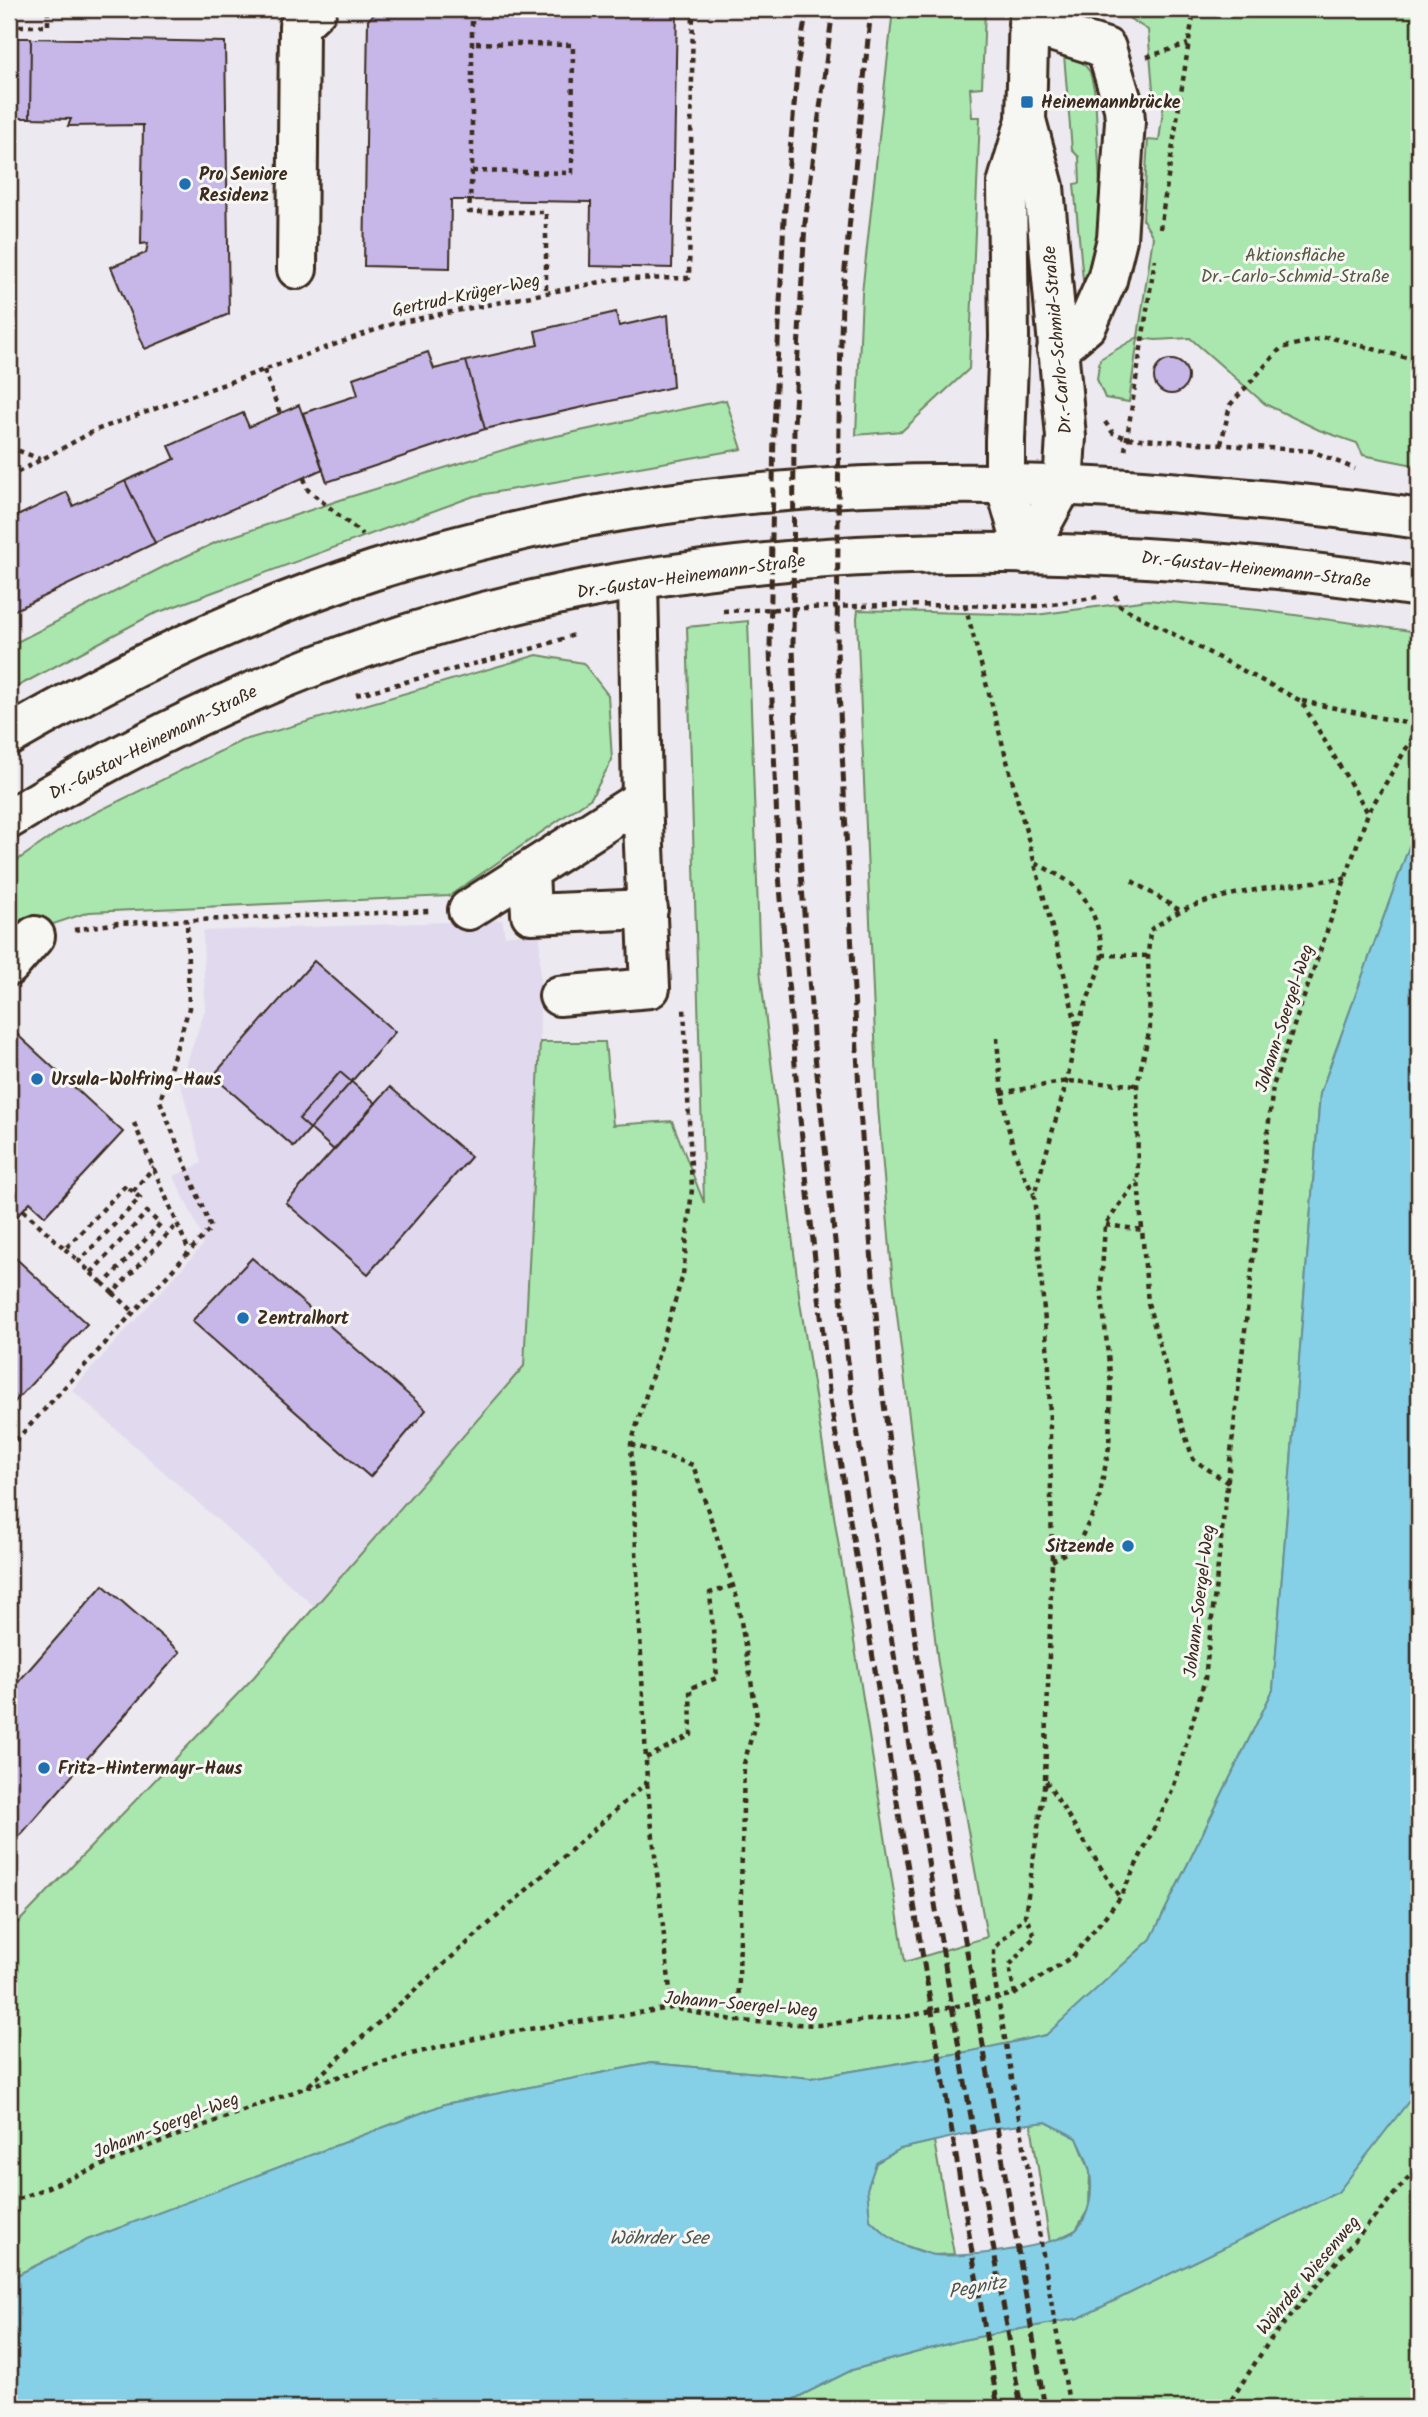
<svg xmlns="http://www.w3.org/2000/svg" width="1428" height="2417" viewBox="0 0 1428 2417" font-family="Kalam,sans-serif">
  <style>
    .built { fill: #e1daee }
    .green { fill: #a9e7af; stroke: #728866; stroke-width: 2 }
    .water { fill: #86d0e7; stroke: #688e97; stroke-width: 2; fill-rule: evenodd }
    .building { fill: #c6b7e8; stroke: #3b2a1e; stroke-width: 2 }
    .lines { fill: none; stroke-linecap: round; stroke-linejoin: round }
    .minor-casing { stroke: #3b2a1e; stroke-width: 44 }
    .major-casing { stroke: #3b2a1e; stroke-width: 44 }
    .path { stroke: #3b2a1e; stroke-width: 4.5; stroke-dasharray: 5 5; stroke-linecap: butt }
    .minor { stroke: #f6f6f2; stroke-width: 38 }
    .major { stroke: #f6f6f2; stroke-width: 38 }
    .rail { stroke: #3b2a1e; stroke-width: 5; stroke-dasharray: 10 5; stroke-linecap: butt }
    .path-bridge { stroke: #3b2a1e; stroke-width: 4.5; stroke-dasharray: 5 5; stroke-linecap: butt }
    .poi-dot { fill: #1f6fb2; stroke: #f6f6f2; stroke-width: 2.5 }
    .labels { text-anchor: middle; stroke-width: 6; stroke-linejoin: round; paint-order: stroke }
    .poi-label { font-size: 18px; font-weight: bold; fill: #3b2a1e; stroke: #f6f6f2; text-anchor: start }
    .park-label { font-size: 18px; fill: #565942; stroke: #f6f6f2 }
    .street-label { font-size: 18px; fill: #3b2a1e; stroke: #f6f6f2 }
    .water-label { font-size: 19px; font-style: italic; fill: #4e5450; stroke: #f6f6f2 }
  </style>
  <rect width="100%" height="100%" fill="#ece9f0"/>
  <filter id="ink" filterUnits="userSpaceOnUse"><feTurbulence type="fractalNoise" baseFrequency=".0143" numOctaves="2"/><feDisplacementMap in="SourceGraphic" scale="14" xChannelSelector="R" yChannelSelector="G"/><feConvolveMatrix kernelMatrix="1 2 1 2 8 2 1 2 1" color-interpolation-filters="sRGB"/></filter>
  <g filter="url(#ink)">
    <!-- built -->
    <path class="built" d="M502,920l3,16 35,-5v111l-16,324 -209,241 -243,-217 130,-144v-9l-28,-61 28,-13 -22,-81 25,-72 -2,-79z"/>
    <!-- green -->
    <path class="green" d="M893,9h92l-3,78 -12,1 2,29h8l-11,252 -67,62 -46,4 6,-142z
      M1114,9h305v457l-56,-11 -6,-12 -38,-13 -54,-26 -75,-66 -34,2 -18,-2 -9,64 -24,-4 -8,-19 3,-20 38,-22 15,-100 -10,-17 5,-80 11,1 5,-39 -10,-1 -6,-71z
      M1064,55l19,8 7,9 5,21 7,129 -10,56 -9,2 -9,-96 6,-1 -1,-26 -7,-7z
      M726,400l16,49 -268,47 -323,119 -142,76v-45l158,-81 52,-24 127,-43 187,-57z
      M1148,600l111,10 160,22v187l-99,275 -47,596 -122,249 -104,96 -75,16 -161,27 -160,-15 -206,41 -357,136 -79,39v-347l244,-254 271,-312 16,-324h65l8,83 59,-4 32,82 -17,-576 61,-6 12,349 40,332 105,660 82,-25 -49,-274 -46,-391 -14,-165 -21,-489 1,-8 178,5z
      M537,655l46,8 25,32 4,65 -21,38 -142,98 -360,16 -75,25 -5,6v-77l55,-38 177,-87z
      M1419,2088v249l-9,7 9,18v46h-643l76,-38 110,-30 117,-22 259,-126z
      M1046,2122l31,16 13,33 -1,37 -13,22 -26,13 -19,-119z
      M934,2141l20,113 -21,1 -41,-14 -22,-21 -3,-31 9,-26 24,-14z"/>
    <!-- water -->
    <path class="water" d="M1419,819v1269l-81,104 -259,126 -117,22 -110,30 -76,38h-767v-129l78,-39 358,-136 206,-41 160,15 161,-27 74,-16 105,-96 122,-249 47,-596zM1046,2122l31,16c4,10 12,23 13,35 3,18 0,42 -13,56 -16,18 -124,31 -147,25 -29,-8 -39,-13 -60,-34l-3,-31 9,-26 24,-14 88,-20z"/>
    <!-- building -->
    <path class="building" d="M380,9h297l-5,259 -82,-2 1,-64 -120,-2h-20l-1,68 -86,-2 4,-246z
      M9,38h22l-1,80h-21z
      M31,38l194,4 4,272 -84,35 -34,-82 35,-14 2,-10 -7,1 2,-119 -75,1 3,-7 -41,-1z
      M616,312l3,14 49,-11 5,72 -188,42 -19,-68 72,-16 -3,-14z
      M428,352l6,17 32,-8 19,68 -158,53 -24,-69 55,-18 -5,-17z
      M1154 377a17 17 0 1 1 34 0a17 17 0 1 1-34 0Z
      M299,405l24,64 -168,74 -30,-62 50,-22 -6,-13 74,-33 6,14z
      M125,481l30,62 -146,70v-93l58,-28 6,14z
      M314,961l81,71 -101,115 -81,-71z
      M9,1027l114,105 -78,84 -15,-14 -21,23z
      M340,1072l36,31 -42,47 -35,-31z
      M390,1087l81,70 -103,117 -82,-71z
      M9,1252l78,72 -78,84z
      M252,1258l174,152 -56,67 -178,-156z
      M103,1585l77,67 -171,196v-164l4,4z"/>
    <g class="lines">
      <defs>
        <path id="minor" d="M1028,24l78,24 18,60 1,13 -8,118 -10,41 -20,45 -30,25
          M297,269l2,-243 18,-17
          M1025,554l-20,-70v-44l4,-103 -2,-153 19,-64 3,-111
          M1025,554l38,-69 3,-48 -22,-250 -18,-67
          M529,871l2,43 117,-5
          M468,910l174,-111
          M9,966l26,-30
          M559,996l91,-8 -8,-189 -4,-219"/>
        <path id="major" d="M9,736c116,-67 238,-125 366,-166 248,-79 509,-98 767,-80 93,7 185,15 277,29
          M9,819c115,-70 236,-131 364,-174 335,-113 700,-109 1046,-58"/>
      </defs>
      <!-- minor casing -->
      <use href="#minor" class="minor-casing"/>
      <!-- major casing -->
      <use href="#major" class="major-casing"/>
      <!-- path -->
      <path class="path" d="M472,21v150l-3,41h77v81
        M9,26h39v-17
        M1147,57l41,-13
        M472,171l100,2 1,-128 -101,-2
        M9,216l5,6 -5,6
        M1160,229l34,-220
        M264,370l16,43
        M1105,422l8,11 14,5 185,13 43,18
        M1221,444l9,-39 51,-57 47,-11 91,24
        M9,447l31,12
        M1125,450l30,-191
        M9,477l87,-47 296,-106 224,-45 73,-1 4,-269
        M304,478l4,12 55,45
        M1115,595l5,11 181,95 67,112
        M965,605l95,352 17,71 -10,53 -33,114 15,173 3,193 -7,219 -20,136 -31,33v27
        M723,611l164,-6 153,1 58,-9
        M356,695l182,-48 36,-12
        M1302,701l117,25
        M1036,863c12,7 28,14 38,23 19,18 31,54 27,78l-24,63
        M1132,881l49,30
        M74,930l44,-7 313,-12
        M1102,955l46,1
        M997,1038c4,53 9,110 37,156
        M1001,1093l66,-12 70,4
        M134,1123l55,128
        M133,1191l21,-24
        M23,1210l42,39 61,-64 14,13 -61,63 12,12 56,-61 13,12 -56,60 9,9 65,-70
        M1106,1225l37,5
        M65,1249l14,12
        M91,1273l13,11
        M113,1293l21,19
        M631,1444l62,21 44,133 20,118 -13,48 -6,257
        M9,1448l202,-220 -51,-127 29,-93 -2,-88
        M1228,1483l-35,-24 -12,-37 -33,-119 -10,-123 -1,-95 13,-57 -2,-72 2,-26c11,-7 21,-15 33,-20 49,-21 110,-25 164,-32
        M1052,1561l25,-15 21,-42 11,-57 2,-63 -10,-96 4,-63 32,-44
        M646,1758l45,-23 -1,-47 27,-10 -7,-85 22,-7
        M1046,1781l74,117
        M647,1783l25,225
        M1015,1994l-6,-28 26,-30 -10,-20
        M309,2085l338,-303 -16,-338 52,-169 9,-86 -8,-182
        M9,2203l140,-57 158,-59 92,-30 96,-23 177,-26 66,13 80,4 90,-9 107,-22 58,-38 47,-58 53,-109 32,-110 68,-593 95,-273 51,-86
        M1226,2408l44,-68 149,-175"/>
      <!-- minor -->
      <use href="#minor" class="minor"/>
      <!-- major -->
      <use href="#major" class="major"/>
      <!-- rail -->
      <path class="rail" d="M807,9l-9,52 -14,158 -10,210 -4,220 9,226 19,225 32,300 168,1008
        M833,9l-28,214 -11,203 -1,221 8,226 13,173 38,353 96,584 73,425
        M871,9l-29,290 -3,122 -2,230 23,460 22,278 40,299 123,720"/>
      <!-- path-bridge -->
      <path class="path-bridge" d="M994,1976l76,432"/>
    </g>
  </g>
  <!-- markers -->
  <g class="poi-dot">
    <rect x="1020" y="95" width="14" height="14" rx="3.5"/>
    <circle cx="185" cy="184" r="7"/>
    <circle cx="37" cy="1079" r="7"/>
    <circle cx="243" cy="1318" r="7"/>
    <circle cx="1128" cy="1546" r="7"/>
    <circle cx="44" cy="1768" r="7"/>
  </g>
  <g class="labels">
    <!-- poi labels -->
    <g class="poi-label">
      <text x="1041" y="108">Heinemannbrücke</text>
      <text x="199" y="180">Pro Seniore<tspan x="199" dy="21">Residenz</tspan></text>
      <text x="51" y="1085">Ursula-Wolfring-Haus</text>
      <text x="257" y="1324">Zentralhort</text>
      <text x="1114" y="1552" text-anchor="end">Sitzende</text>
      <text x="58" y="1774">Fritz-Hintermayr-Haus</text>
    </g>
    <!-- park labels -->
    <g class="park-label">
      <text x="1295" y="261">Aktionsfläche<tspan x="1295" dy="21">Dr.-Carlo-Schmid-Straße</tspan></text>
    </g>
    <!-- street labels -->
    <g class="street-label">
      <text transform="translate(466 295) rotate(-12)" y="6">Gertrud-Krüger-Weg</text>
      <text transform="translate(1057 340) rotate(-95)" y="6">Dr.-Carlo-Schmid-Straße</text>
      <text transform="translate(1256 569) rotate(6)" y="6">Dr.-Gustav-Heinemann-Straße</text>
      <text transform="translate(691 576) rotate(-8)" y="6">Dr.-Gustav-Heinemann-Straße</text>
      <text transform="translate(153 742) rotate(-27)" y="6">Dr.-Gustav-Heinemann-Straße</text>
      <text transform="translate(1284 1018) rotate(-72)" y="6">Johann-Soergel-Weg</text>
      <text transform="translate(1199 1601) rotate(-83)" y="6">Johann-Soergel-Weg</text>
      <text transform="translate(741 2004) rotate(5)" y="6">Johann-Soergel-Weg</text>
      <text transform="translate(166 2125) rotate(-21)" y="6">Johann-Soergel-Weg</text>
      <text transform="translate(1308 2275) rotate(-50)" y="6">Wöhrder Wiesenweg</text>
    </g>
    <!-- water labels -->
    <g class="water-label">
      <text x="659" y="2244">Wöhrder See</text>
      <text transform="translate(977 2286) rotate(-10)" y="7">Pegnitz</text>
    </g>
  </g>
  <!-- margin -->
  <rect width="1428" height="2417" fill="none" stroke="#f6f6f2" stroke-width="35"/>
  <rect x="18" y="18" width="1393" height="2382" fill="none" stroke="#3b2a1e" stroke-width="2.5" filter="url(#ink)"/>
</svg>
